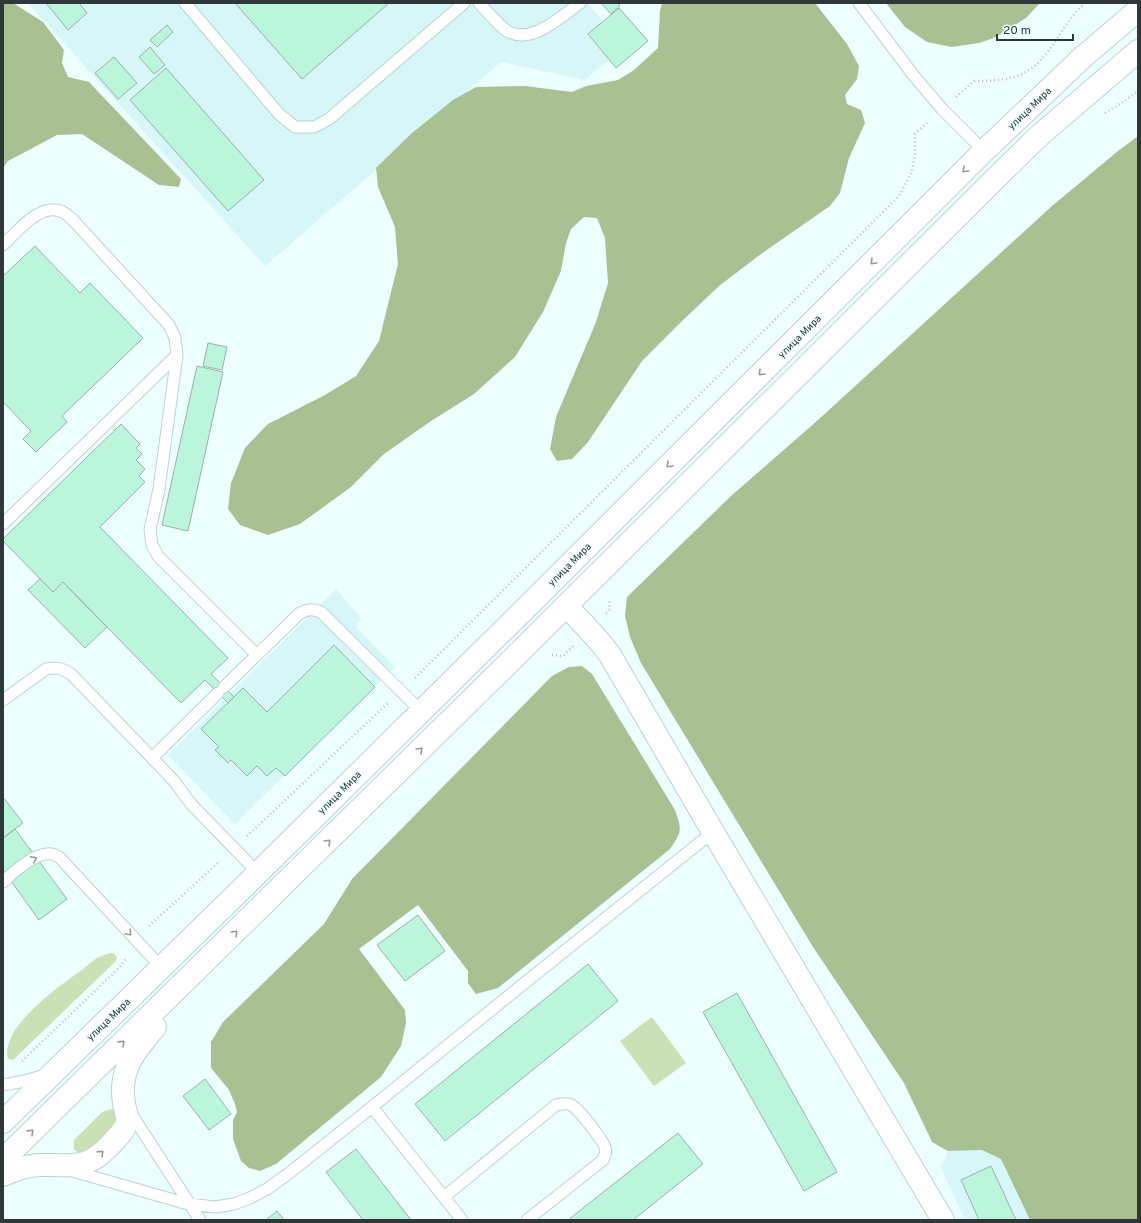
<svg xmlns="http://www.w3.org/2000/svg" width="1141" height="1223" viewBox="0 0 1141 1223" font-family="Overpass,sans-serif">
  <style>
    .built { fill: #d7f6f8 }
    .green { fill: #c9e1b5 }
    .forest { fill: #a8c092 }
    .building { fill: #bbf5db; stroke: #9eb0a7 }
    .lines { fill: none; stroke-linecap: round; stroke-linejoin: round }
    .service-casing { stroke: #bcd2d3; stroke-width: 13 }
    .minor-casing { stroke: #bcd2d3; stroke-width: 24 }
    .primary-casing { stroke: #bcd2d3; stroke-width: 24 }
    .path { stroke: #b4c2c3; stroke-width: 2.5; stroke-dasharray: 1 3; stroke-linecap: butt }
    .service { stroke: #fff; stroke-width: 11 }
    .minor { stroke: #fff; stroke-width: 22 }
    .primary { stroke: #fff; stroke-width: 22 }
    .oneway { stroke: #979b9c }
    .labels { text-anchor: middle; stroke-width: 3; stroke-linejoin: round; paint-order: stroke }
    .street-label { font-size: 10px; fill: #2f3738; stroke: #edfeff }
  </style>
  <rect width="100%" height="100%" fill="#edfeff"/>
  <!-- built -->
  <path class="built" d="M28,3h559l16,18 16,-13 29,33 -32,27 -7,-8 -24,20 -84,-18 -236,204z
    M336,589l26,30 -7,7 40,41 -160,157 -67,-69z
    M982,1150l19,9 29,61h-65l-24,-52 7,-17z"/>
  <!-- green -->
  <path class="green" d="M111,953l4,1 2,4 -1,3 -103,99 -5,-1c-3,-9 2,-21 7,-29 15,-22 45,-45 67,-60 5,-4 11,-10 17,-13 4,-2 8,-3 12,-4z
    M652,1017l34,46 -32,23 -34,-45z
    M111,1109l4,1 5,6 -28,38 -12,1 -6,-6v-9l28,-28z"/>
  <!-- forest -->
  <path class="forest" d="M13,3l30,19 21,28 -2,13 6,14 21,5 92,97 -2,8 -20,-2 -77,-51 -25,1 -49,26 -5,7v-164z
    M662,3h153l32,41 12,22 -2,13 -12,16 2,9 14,6 4,13 -16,35 -9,35 -10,13 -69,48 -42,32 -39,37 -38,38 -54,81 -16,17 -15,2 -7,-12 6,-32 40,-95 12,-39 -3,-45 -8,-20 -13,-1 -13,12 -5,14 -5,28 -18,41 -28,45 -41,37 -43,27 -47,33 -33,33 -51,37 -32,11 -28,-10 -12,-16 3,-26 14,-35 23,-24 57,-29 31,-19 23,-35 19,-77 -3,-37 -17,-40 -2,-19 36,-35 41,-33 23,-13 49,-1 47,6 14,-6 32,-6 16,-10 24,-22 2,-37z
    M886,3h154l-14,15 -32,20 -15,5 -27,4 -25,-5 -22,-15z
    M1138,136v1084h-108l-29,-61 -19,-9 -34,1 -16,-9 -28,-59 -91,-136 -172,-284 -11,-26 -5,-21 2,-19 104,-101 87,-76 234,-214 66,-55z
    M582,666l10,8 83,136c7,20 7,22 -5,39l-172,139 -22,6 -8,-11v-12l-50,-66 -59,44 46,61 1,13 -5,23 -20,31 -105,87 -16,7 -11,-3 -8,-7 -8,-22v-19l4,-8 -2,-8 -6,-14 -18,-22v-26l12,-20 101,-98 28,-45 200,-203 17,-9z"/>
  <!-- building -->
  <path class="building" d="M46,3h33l8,10 -19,17z
    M235,3h154l-87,76z
    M601,3h17l2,3 -9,8z
    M619,8l29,33 -32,27 -28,-34z
    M167,25l6,7 -16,15 -7,-7z
    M150,47l15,18 -11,9 -15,-17z
    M114,57l23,26 -19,16 -23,-26z
    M166,68l98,112 -36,31 -98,-111z
    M35,246l45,47 10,-10 53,55 -81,78 5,6 -31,30 -13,-13 8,-8 -28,-29v-126z
    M208,343l19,4 -5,23 -19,-4z
    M197,366l26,6 -35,159 -26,-6z
    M121,424l19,20 -4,4 6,6 -6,6 9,9 -6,7 6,6 -45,45 128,131 -17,16 23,23 -6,6 -23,-23 -24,23 -118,-121 -10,10 -50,-51v-2z
    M40,579l13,13 10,-10 44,45 -22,21 -57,-58z
    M334,645l41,42 -90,89 -9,-8 -9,8 -10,-10 -10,10 -16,-16 -3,3 -13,-13 4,-3 -18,-18 42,-41 24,24z
    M3,797l20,26 -20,15z
    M15,829l52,70 -28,21 -36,-50v-32z
    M418,915l27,36 -40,30 -28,-36z
    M588,964l30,37 -173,140 -30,-37z
    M737,993l100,179 -33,19 -101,-179z
    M205,1079l26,35 -22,16 -26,-34z
    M678,1133l25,31 -70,56h-65z
    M356,1149l55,71h-48l-37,-48z
    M991,1166l25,54h-37l-18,-40z
    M277,1211l7,9h-18z"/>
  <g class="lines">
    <defs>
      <path id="service" d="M185,3l94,111 16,13h19l15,-8 135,-116
        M479,3c8,8 16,18 24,25 25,21 57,-11 77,-25
        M859,3l55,73 28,33 42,42
        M3,245c14,-13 38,-44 60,-33 3,2 7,5 10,8l96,105 6,13 2,17 -18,134 -9,41 2,15 6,11 99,99
        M3,524l174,-169
        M224,687l76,-74c8,-4 13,-4 21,-1l100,99
        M3,700l43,-31c12,-2 15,-1 25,5l81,84 22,23 17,23 67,69
        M152,758l66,-65
        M3,882c10,-10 33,-30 48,-28 3,0 6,2 8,3l102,110
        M3,1085l22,-4 20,-6
        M372,1107l90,113
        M130,1112l70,108
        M69,1170l119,34 27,3 19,-3 16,-6 17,-9 21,-15 84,-67 134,-109 207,-166
        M444,1197l112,-92c5,-1 9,-2 13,-1 9,3 28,30 34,39 4,6 3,10 0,17l-76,60"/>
      <path id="minor" d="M566,606c16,16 31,31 44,49l103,177 230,388"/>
      <path id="primary" d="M3,1122l255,-249 289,-286 437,-436 99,-94 55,-47
        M3,1160c336,-328 669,-658 1001,-990l36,-35 98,-84
        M3,1175c11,-5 23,-9 35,-10 19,-1 41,4 57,-7 8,-5 31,-27 32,-36 1,-6 -2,-12 -3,-18 -1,-8 -2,-16 0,-25 3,-20 18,-36 31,-52"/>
    </defs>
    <!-- service casing -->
    <use href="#service" class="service-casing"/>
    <!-- minor casing -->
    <use href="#minor" class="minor-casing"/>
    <!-- primary casing -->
    <use href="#primary" class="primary-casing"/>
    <!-- path -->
    <path class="path" d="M956,97l18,-16c44,0 60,-6 84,-44 8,-12 16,-24 27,-34
      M1105,113l18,-11 15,-11
      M606,613l4,-4 -1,-10
      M552,655l11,1 10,-10
      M415,678l484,-482 13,-25 3,-17v-20l13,-12
      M247,836l141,-133
      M149,926l71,-65
      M22,1061l98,-94 7,-10"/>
    <!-- service -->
    <use href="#service" class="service"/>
    <!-- minor -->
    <use href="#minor" class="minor"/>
    <!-- primary -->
    <use href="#primary" class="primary"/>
  </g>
  <!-- one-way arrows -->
  <defs><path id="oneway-chevron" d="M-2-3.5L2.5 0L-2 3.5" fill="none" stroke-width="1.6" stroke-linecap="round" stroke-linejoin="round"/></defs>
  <g class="oneway">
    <use href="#oneway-chevron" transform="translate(965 170) rotate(135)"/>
    <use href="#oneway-chevron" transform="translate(873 262) rotate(135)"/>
    <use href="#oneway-chevron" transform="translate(761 373) rotate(135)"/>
    <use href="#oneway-chevron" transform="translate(669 465) rotate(135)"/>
    <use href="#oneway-chevron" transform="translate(420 750) rotate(-45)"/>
    <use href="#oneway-chevron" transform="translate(328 842) rotate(-45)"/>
    <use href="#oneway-chevron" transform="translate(34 859) rotate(-28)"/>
    <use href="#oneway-chevron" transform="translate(129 933) rotate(47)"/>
    <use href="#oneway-chevron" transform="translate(235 933) rotate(-45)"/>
    <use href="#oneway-chevron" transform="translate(122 1043) rotate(-44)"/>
    <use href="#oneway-chevron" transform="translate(31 1132) rotate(-44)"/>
    <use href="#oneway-chevron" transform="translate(101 1153) rotate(-44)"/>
  </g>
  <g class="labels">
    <!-- street labels -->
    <g class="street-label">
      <text transform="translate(1029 108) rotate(-44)" y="4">улица Мира</text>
      <text transform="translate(799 336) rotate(-45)" y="4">улица Мира</text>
      <text transform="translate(569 564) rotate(-45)" y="4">улица Мира</text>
      <text transform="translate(339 792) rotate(-45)" y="4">улица Мира</text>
      <text transform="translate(108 1019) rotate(-44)" y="4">улица Мира</text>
    </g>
  </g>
  <!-- border -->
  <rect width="1141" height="1223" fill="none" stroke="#2f3738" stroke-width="8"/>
  <!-- scale -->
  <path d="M997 34v6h76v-6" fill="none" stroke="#2f3738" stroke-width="2"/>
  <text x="1003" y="34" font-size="12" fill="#2f3738" stroke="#edfeff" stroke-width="3" paint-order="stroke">20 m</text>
</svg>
